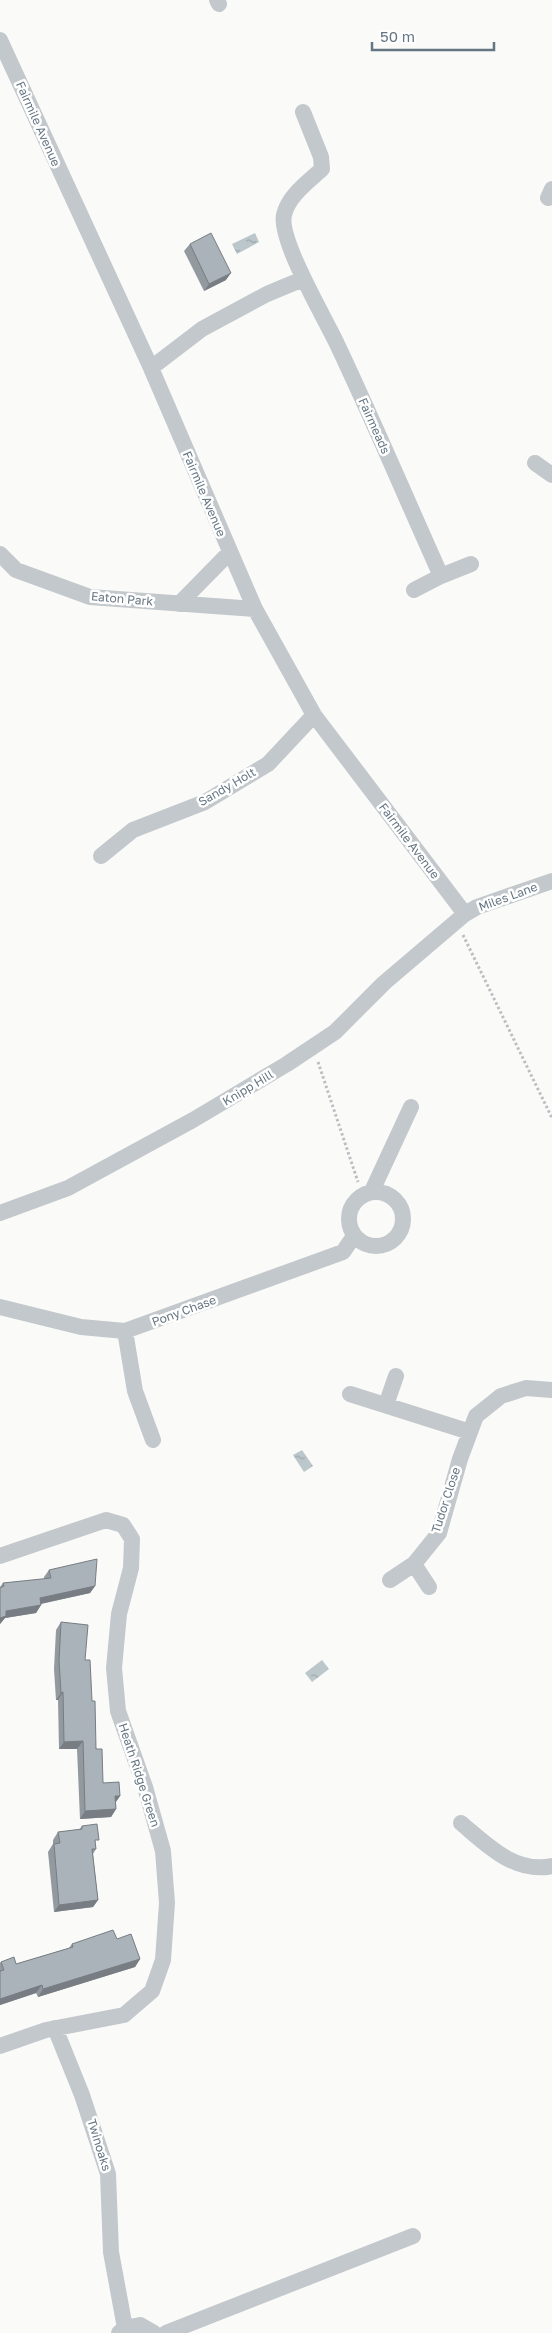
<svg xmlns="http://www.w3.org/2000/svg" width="552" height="2333" viewBox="0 0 552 2333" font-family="'Golos Text',sans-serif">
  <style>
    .water { fill: url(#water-ripples) }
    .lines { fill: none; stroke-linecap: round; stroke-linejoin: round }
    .path { stroke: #bbbfc2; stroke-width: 3; stroke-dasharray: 2.5 2.5; stroke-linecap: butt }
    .minor { stroke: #c3c8cc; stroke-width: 16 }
    .wall { fill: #929a9f }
    .shaded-wall { fill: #777d82 }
    .building { fill: #aab3b9; stroke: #777d82 }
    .labels { text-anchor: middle; stroke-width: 5; stroke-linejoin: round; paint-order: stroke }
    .street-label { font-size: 12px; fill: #657683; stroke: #fff }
  </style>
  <defs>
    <pattern id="water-ripples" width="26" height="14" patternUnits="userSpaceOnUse" patternTransform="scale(1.25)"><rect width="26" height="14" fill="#bbc7cb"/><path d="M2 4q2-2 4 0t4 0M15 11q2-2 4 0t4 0" fill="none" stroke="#9ca6aa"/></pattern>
  </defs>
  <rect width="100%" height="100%" fill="#fafaf8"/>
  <!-- water -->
  <path class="water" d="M255,233l4,9 -22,12 -5,-10z
    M302,1450l11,16 -9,6 -11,-17z
    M322,1660l7,9 -17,13 -7,-9z"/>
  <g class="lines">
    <!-- path -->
    <path class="path" d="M463,935l89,183
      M318,1062l40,120"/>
    <!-- minor -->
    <path class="minor" d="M217,0l2,4
      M0,40l151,328 104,241 59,106 151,199
      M303,112l18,45 1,12c-14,13 -34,27 -38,46 -6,24 42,105 53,129 36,76 69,154 104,232
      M548,198l4,-9
      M151,368l51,-39 65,-35 36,-15
      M535,463l17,12
      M0,554l16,16 74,27 165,12
      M414,590l27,-14 30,-12
      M179,604l50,-51
      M101,856l32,-26 72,-28 63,-38 46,-49
      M372,1191l39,-84
      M349 1219a27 27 0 1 1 54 0a27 27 0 1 1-54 0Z
      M0,1213l68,-25 125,-68 94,-56 48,-32 49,-49 81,-69 12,-7 75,-26
      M0,1307l81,20 44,4 218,-79 11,-16
      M125,1331l10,60 18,49
      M350,1394l120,38
      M386,1405l10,-29
      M0,1556l106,-36 17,5 9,14 -1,29 -12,46 -5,54 4,43 27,76 18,64 4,52 -4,57 -11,31 -28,24 -78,15 -46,16
      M414,1564l15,23
      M390,1580l24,-16 25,-31 21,-74 16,-43 25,-20 25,-8 26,2
      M461,1823c26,22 54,51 91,43
      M55,2028l27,67 26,79 3,78 14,76
      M119,2333l6,-5 15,-3 14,8
      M166,2333l247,-97"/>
  </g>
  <!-- wall -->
  <path class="wall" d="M190,244l36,36 -22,11 -20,-40z
    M49,1570l46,16 -5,7 -49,11v1l-5,8 -31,5 -5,6v-37l3,-4 41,-4v-2z
    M61,1622l24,38 7,41 4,48 7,34 17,13 -4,6v7l-5,8 -31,2 -3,-70h-18l-1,-49h-2l-2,-31 2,-39z
    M82,1826l14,19v4l-3,5 5,46 -5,7 -39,5 -6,-60 5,-8v-4l5,-8 21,-2z
    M117,1939l23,20 -5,8 -97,30 -2,-4 -36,12v-42l1,-1 15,2 53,-16 3,-4z"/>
  <!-- shaded-wall -->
  <path class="shaded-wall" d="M231,273l-5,7 -22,11 5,-7z
    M95,1586l-5,7 -55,12 5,-7z
    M41,1605l-5,8 -31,5 -5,6v-6l6,-7z
    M63,1692l-5,8h-2l5,-7z
    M83,1741l-6,8h-18l5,-7z
    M115,1796h5l-5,7z
    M116,1809l-5,8 -31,2 5,-8z
    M98,1900l-5,7 -39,5 5,-7z
    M140,1959l-5,8 -97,30 5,-8z
    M42,1985l-6,8 -36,12v-6z"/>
  <!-- building -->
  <path class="building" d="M211,233l20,40 -22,11 -19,-40z
    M97,1559l-2,27 -55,12 1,7 -35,6v5l-6,2v-30l4,-2 -1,-3 48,-5 -2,-8z
    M61,1622l27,3 -3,35h5l2,41h3l1,48h6l1,34 16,-1 1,14h-5l1,13 -31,2 -2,-70 -19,1 -1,-50 -2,1 -2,-32z
    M97,1824l2,16h-4l1,9h-4l6,51 -39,5 -5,-61 6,-1 -2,-11 24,-3v-3z
    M113,1930l4,9 14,-5 9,25 -97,30 -1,-4 -42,14v-28l4,-1 -3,-8 13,-5 2,7 57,-17 -1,-3z"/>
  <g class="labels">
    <!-- street labels -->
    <g class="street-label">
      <text transform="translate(38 124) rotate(66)" y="4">Fairmile Avenue</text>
      <text transform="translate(374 426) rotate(66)" y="4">Fairmeads</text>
      <text transform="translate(204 494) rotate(67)" y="4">Fairmile Avenue</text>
      <text transform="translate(122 599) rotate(5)" y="4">Eaton Park</text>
      <text transform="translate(227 787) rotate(-30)" y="4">Sandy Holt</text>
      <text transform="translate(409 841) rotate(53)" y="4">Fairmile Avenue</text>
      <text transform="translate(508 897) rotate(-20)" y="4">Miles Lane</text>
      <text transform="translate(248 1088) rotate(-31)" y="4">Knipp Hill</text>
      <text transform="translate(184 1311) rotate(-20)" y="4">Pony Chase</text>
      <text transform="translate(446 1500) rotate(-72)" y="4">Tudor Close</text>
      <text transform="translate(139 1775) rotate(72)" y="4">Heath Ridge Green</text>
      <text transform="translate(99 2145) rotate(73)" y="4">Twinoaks</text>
    </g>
  </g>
  <!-- scale -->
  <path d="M372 42v8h122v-8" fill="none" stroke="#657683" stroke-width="2.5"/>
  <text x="380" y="42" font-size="15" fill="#657683" stroke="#ffffff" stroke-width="4" paint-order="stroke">50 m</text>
</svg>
